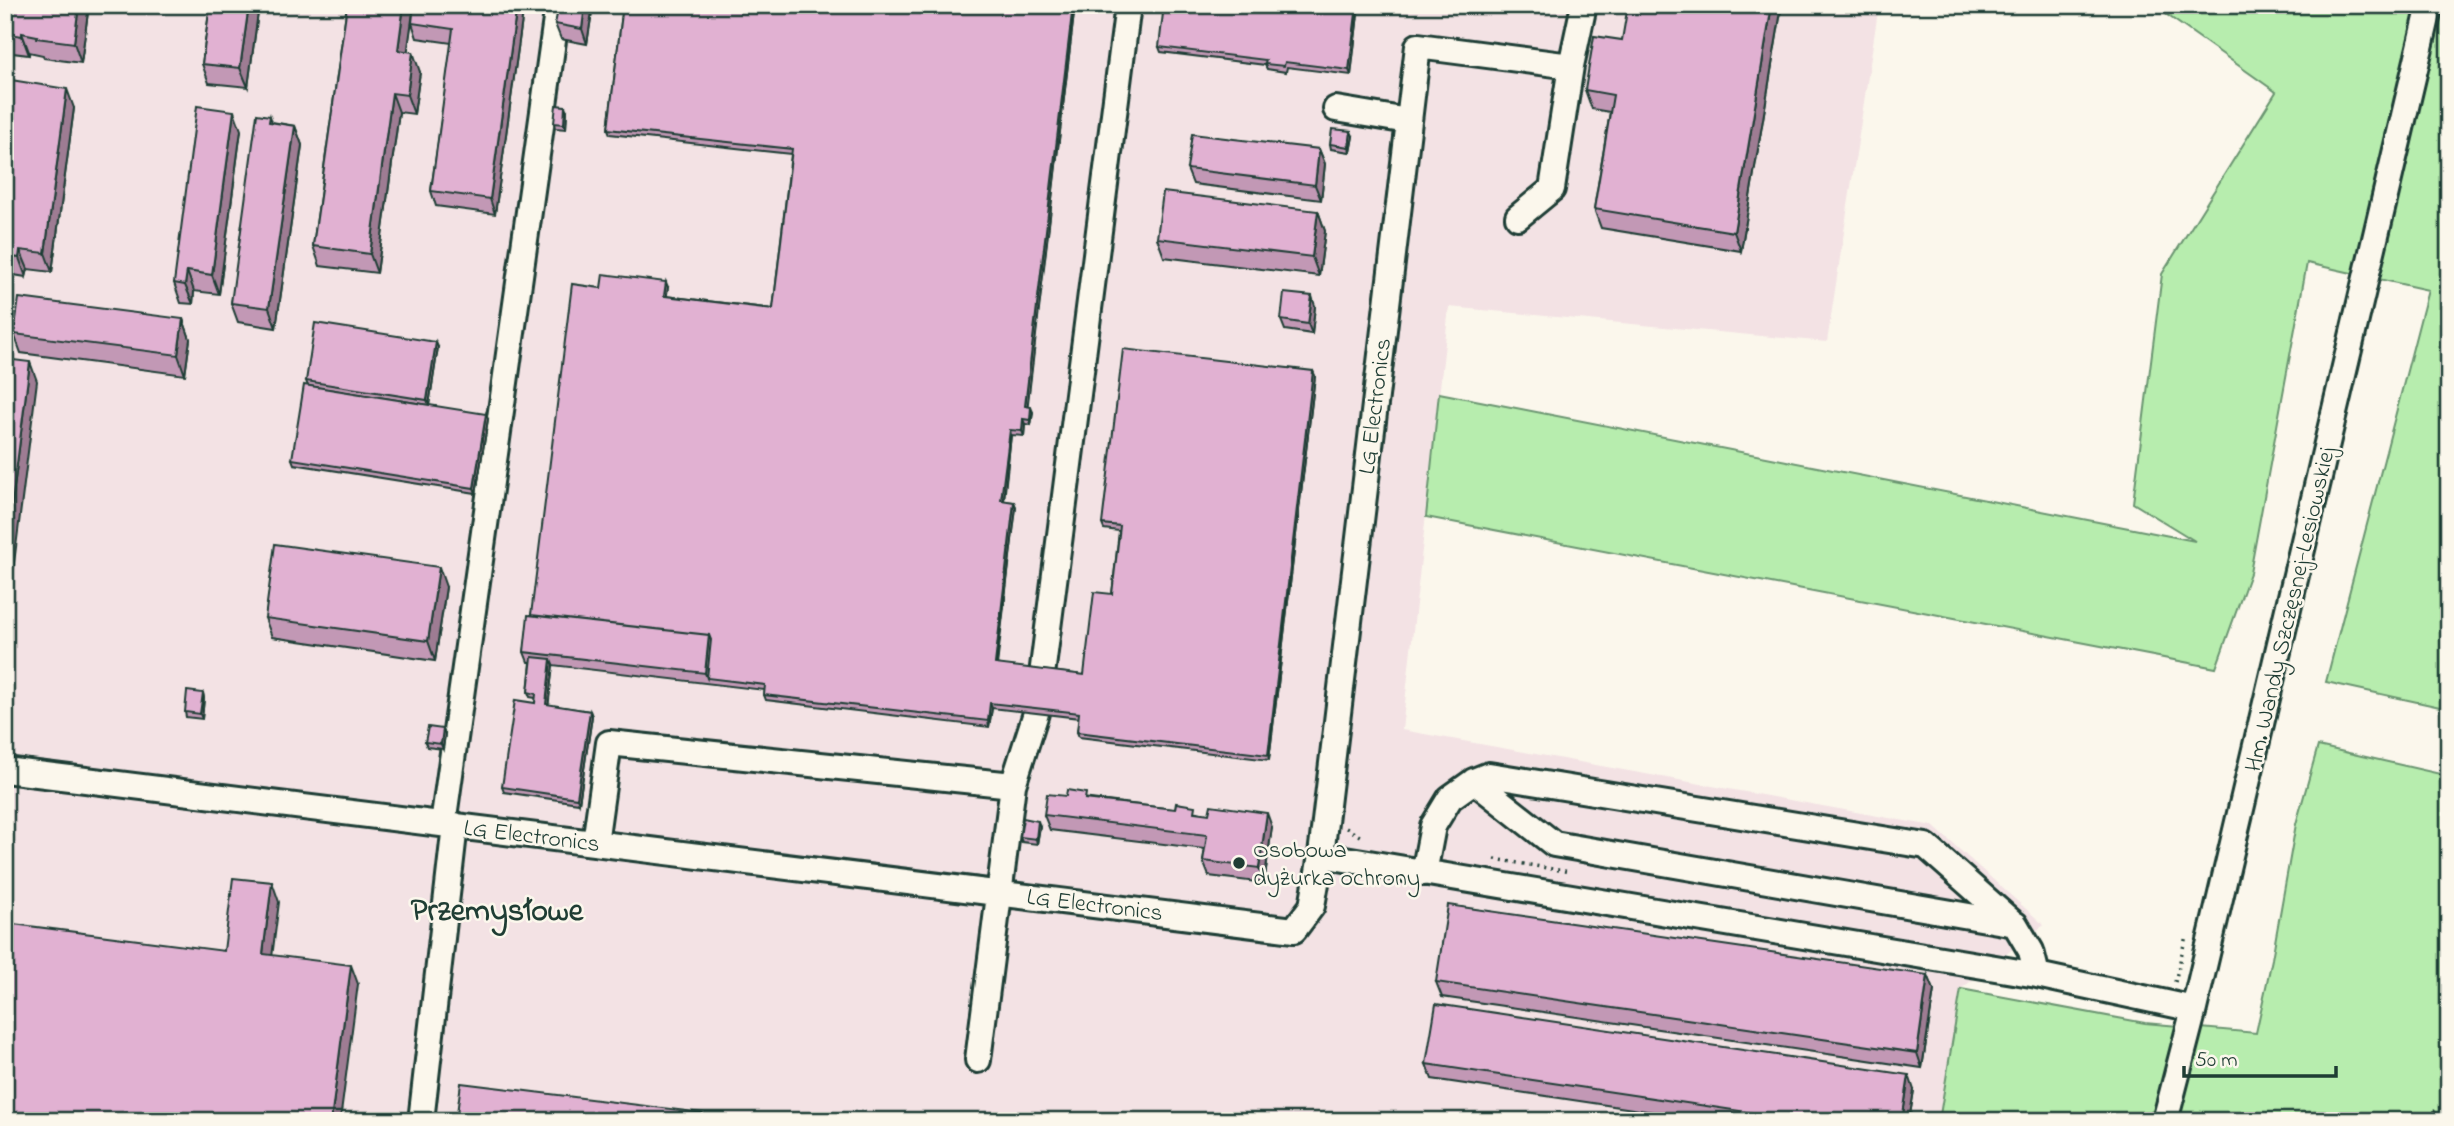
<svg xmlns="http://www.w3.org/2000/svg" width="2454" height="1126" viewBox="0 0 2454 1126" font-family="'Indie Flower',sans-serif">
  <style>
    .built { fill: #f3e2e4 }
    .green { fill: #b7edae; stroke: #6b9571; stroke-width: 2 }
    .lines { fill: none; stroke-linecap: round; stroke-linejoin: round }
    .minor-casing { stroke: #1f3d34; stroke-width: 30 }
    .path { stroke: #1f3d34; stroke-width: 3.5; stroke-dasharray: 2 5; stroke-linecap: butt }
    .minor { stroke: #fbf7ec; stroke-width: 24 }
    .wall { fill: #c298b5; stroke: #1f3d34; stroke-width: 2 }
    .shaded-wall { fill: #9e7c93; stroke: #1f3d34; stroke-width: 2 }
    .building { fill: #e1b1d2; stroke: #1f3d34; stroke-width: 2 }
    .poi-dot { fill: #1f3d34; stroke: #fbf7ec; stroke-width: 2.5 }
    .labels { text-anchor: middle; stroke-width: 5; stroke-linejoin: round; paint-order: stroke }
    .street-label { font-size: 24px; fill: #1f3d34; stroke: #fbf7ec }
    .poi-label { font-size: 24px; fill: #1f3d34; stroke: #fbf7ec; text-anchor: start }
    .district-label { font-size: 32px; font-weight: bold; fill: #1f3d34; stroke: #fbf7ec }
  </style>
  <rect width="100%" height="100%" fill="#fbf7ec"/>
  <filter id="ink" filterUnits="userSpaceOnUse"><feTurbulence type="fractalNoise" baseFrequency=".0143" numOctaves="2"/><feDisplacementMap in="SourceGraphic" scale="14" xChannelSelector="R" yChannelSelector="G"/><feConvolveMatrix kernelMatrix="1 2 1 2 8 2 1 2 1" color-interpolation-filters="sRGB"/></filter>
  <g filter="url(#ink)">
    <!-- built -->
    <path class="built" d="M5,5h1874l-52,337 -378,-35 -47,423 531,96 111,99 -83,64 -22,132h-1934z"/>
    <!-- green -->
    <path class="green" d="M2153,5h296v704l-123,-27 102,-392 -121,-27 -57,310 -34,95 -790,-151 13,-124 756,148 -62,-38 29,-229 114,-182z
      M2318,746l131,30v345h-510l22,-132 184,34 111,10 16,-74 24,-135z"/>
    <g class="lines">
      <defs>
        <path id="minor" d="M1336,109l72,12
          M1518,217l34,-28 19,-123 13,-61
          M1042,675l86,-670
          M5,770l1289,160 18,-24 9,-51 97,-809 153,20
          M1474,781l15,-6 437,71 88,78
          M443,824l115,-819
          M595,843l14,-100 404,42
          M1321,855l716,120 157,34
          M1424,873l9,-47 17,-28 24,-17 80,63 461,80 16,27 6,24
          M978,1060l35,-275 23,-72
          M421,1121l34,-296
          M2165,1121l29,-112 236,-1004"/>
      </defs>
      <!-- minor casing -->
      <use href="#minor" class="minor-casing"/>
      <!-- path -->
      <path class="path" d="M1346,828l17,10
        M1495,859l75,13
        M2175,982l11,-46
        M2415,1121l34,-17"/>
      <!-- minor -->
      <use href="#minor" class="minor"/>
    </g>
    <!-- wall -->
    <path class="wall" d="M5,5h84l-8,58 -37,-5 -1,-3 -14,-3v3l-24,-3z
      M210,5h49l-11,82 -39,-4 -7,-19z
      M347,5h67l-7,47 13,20 -6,42 -15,-2 -22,161 -57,-7 -7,-20z
      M524,5l-29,209 -59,-8 -5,-15 21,-148 -35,-5 -5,-15z
      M593,5l-6,39 -26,-5 -6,-15z
      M623,5h452l-48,402 6,5 -2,13 -6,-1 -1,12 -13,-1 -7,66 10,1 2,5 -19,158 87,10 28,-81 7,-63 -15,-2 -2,-5 211,-153 2,5 -46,384 -190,-23 -2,-5 2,-14 -87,-10 -3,19 -223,-27 -2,-5 1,-5 -212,-25 -5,40 42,6 2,5 -13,87 -75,-11 -2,-5 33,-84 1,-5 -6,-1 -2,-5 3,-30h-3l-4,-10 7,-37 70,-327 67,-1 -2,9 107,13 18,-155 -181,-20 -2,-5z
      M1359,5l-8,70 -64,-8 -1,5 -19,-3 -2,-4 -104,-13 -2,-5z
      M1782,5l-41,246 -140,-23 -7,-19 16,-97 -18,-3 -7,-19 37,-50z
      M5,79l69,29 -22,164 -24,-3 -2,8 -12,-2 -6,-15 -3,-1z
      M567,111l-1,18 -11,-1 -1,-5z
      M270,116l2,6 23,4 7,19 -26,183 -38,-6 -7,-19z
      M241,130l-22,164 -25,-3 -1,13 -12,-1 -7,-20z
      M1353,136l-3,16 -19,-3 -1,-5z
      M1319,149l6,15 -4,36 -128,-16 -6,-15z
      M1318,211l7,20 -6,45 -155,-19 -7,-19z
      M1315,306l-3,28 -27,-4 -4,-10z
      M183,319l7,20 -5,36 -164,-22 -7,-19z
      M438,347l-9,58 -121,-19 -2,-5z
      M488,419l-12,74 -182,-29 -2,-5z
      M446,587l-11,74 -163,-24 -7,-19z
      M203,693l1,5 -2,21 -16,-2 -1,-5z
      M445,734l-2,15 -16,-2 -2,-5z
      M1066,796l131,16 75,15 -8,56 -55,-7 -6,-15 2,-12 -155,-19 -6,-15z
      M1040,826l-3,18 -15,-2 -2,-5z
      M1928,975l6,15 -12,78 -480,-71 -6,-15z
      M1426,1064l488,26 -5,31h-196l-281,-42z"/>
    <!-- shaded-wall -->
    <path class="shaded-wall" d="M79,5h10l-8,58 -7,-20z
      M249,5h10l-11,82 -8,-19z
      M404,5h10l-9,65 -7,-20z
      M517,5h7l-29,209 -5,-15z
      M585,5h8l-6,39 -5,-15z
      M1073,5h2l-48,406 -2,-5z
      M1357,5h2l-8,70 -2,-5z
      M1772,5h10l-41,246 -7,-19z
      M22,33l7,19v3l-7,-19z
      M413,52l7,20 -6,42 -7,-19z
      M67,89l7,19 -22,164 -7,-19z
      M392,93l7,19 -22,161 -7,-19z
      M565,106l2,5 -1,18 -2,-5z
      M234,111l7,19 -22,164 -7,-19z
      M295,126l7,19 -26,183 -7,-20z
      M1351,131l2,5 -3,16 -1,-5z
      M1319,149l6,15 -4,36 -6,-15z
      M1318,211l7,20 -6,45 -7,-19z
      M20,250l8,19 -2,8 -7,-19z
      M187,271l7,20 -1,13 -8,-19z
      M666,282l2,5 -2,14 -2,-5z
      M1312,296l3,10 -3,28 -4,-10z
      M183,319l7,20 -5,36 -7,-20z
      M436,342l2,5 -9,58 -2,-5z
      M30,362l7,19 -32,253v-76z
      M1313,371l2,5 -46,384 -1,-5z
      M1031,407l2,5 -2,13 -1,-5z
      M486,414l2,5 -12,74 -2,-5z
      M1023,419l2,5 -1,12 -2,-5z
      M1010,430l1,5 -8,70 -2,-5z
      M1014,502l2,5 -20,162 -1,-5z
      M439,567l7,20 -11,74 -7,-20z
      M709,635l4,10 -6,33 -2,-5z
      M551,659l2,5 -5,45 -2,-5z
      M203,693l1,5 -2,21 -2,-5z
      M990,703l2,5 -3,19 -1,-6z
      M590,711l2,5 -13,87 -2,-5z
      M443,729l2,5 -2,15 -2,-5z
      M1267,813l5,14 -8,56 -5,-15z
      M1038,821l2,5 -3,18 -1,-5z
      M272,882l7,20 -9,71 -7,-19z
      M351,965l7,19 -18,137h-9z
      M1928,975l6,15 -12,78 -5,-15z
      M1909,1075l5,15 -5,31h-7z"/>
    <!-- building -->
    <path class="building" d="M5,5h74l-5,38 -38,-5 1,-2 -15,-3v3l-17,-3z
      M210,5h39l-9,63 -38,-4z
      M347,5h57l-6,45 15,2 -6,43 -15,-2 -22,161 -57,-8z
      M414,5h103l-27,194 -59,-8 22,-162 -41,-6z
      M559,5h26l-3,24 -27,-5z
      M623,5h450l-48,401 6,1 -1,13 -7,-1 -1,12 -12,-1 -9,70 13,2 -19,162 89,11 10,-83 18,2 8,-68 -18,-2 21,-175 190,22 -45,384 -191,-23 2,-19 -44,-5 -45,-5 -2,18 -224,-26 1,-10 -58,-7 4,-38 -2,-5 -178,-20 41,-331 29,4 2,-14 63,8 -2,14 109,13 19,-160 -184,-20z
      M1164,5h193l-8,65 -64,-8 -1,4 -19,-2 1,-4 -107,-13z
      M1628,5h144l-38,227 -140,-23 19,-114 -28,-5 9,-54 28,4z
      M5,79l62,10 -22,164 -25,-3 -1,8 -12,-2 2,-15h-4z
      M556,105l9,1 -1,18 -10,-1z
      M197,106l37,5 -22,164 -25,-4 -2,14 -11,-2z
      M257,114l13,2 -1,6 26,4 -26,182 -38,-5z
      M1332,129l19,2 -2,16 -19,-3z
      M1192,134l127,15 -4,36 -128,-16z
      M1163,192l155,19 -6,46 -155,-19z
      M1284,293l28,3 -4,28 -27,-4z
      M19,298l164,21 -5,36 -164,-21z
      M315,323l121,19 -9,58 -121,-19z
      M5,359l25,3 -25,196z
      M304,385l182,29 -12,74 -182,-29z
      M275,544l164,23 -11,74 -163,-23z
      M528,615l181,20 -4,38 -181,-21z
      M532,657l19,2 -5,45 44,7 -13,87 -75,-11 13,-87 20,3 1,-9 -8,-2z
      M187,691l16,2 -3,21 -15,-2z
      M428,727l15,2 -2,15 -16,-2z
      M1067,790l19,3 -1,6 90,10 1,-6 19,3 -1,6 15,2 2,-9 56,8 -8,55 -56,-7 4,-26 -163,-20 3,-21 19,2z
      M1023,818l15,3 -2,18 -16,-2z
      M233,878l39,4 -9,72 88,11 -20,156h-326v-198l219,28z
      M1448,905l480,70 -11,78 -481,-71z
      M1436,1004l473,71 -7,46h-96l-380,-57z
      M461,1083l242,30 -1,8h-246z
      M705,1118l23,3h-24z"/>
  </g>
  <!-- markers -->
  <circle class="poi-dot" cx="1239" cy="863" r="7"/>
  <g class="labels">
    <!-- street labels -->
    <g class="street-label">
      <text transform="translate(1374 406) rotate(-83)" y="8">LG Electronics</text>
      <text transform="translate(2289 609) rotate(-77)" y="8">Hm. Wandy Szczęsnej-Lesiowskiej</text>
      <text transform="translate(532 835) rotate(7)" y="8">LG Electronics</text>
      <text transform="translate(1095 904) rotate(7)" y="8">LG Electronics</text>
    </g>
    <!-- poi labels -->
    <g class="poi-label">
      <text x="1253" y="857">Osobowa<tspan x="1253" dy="28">dyżurka ochrony</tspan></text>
    </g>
    <!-- district labels -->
    <g class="district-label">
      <text x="497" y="920">Przemysłowe</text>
    </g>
  </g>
  <!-- margin -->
  <rect width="2454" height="1126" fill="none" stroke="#fbf7ec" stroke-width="28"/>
  <rect x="14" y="14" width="2426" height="1098" fill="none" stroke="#1f3d34" stroke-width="2.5" filter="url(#ink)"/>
  <!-- scale -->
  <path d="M2184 1066v10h152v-10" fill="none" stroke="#1f3d34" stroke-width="3.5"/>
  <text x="2195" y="1066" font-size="21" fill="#1f3d34" stroke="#fbf7ec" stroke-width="5" paint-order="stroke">50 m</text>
</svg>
